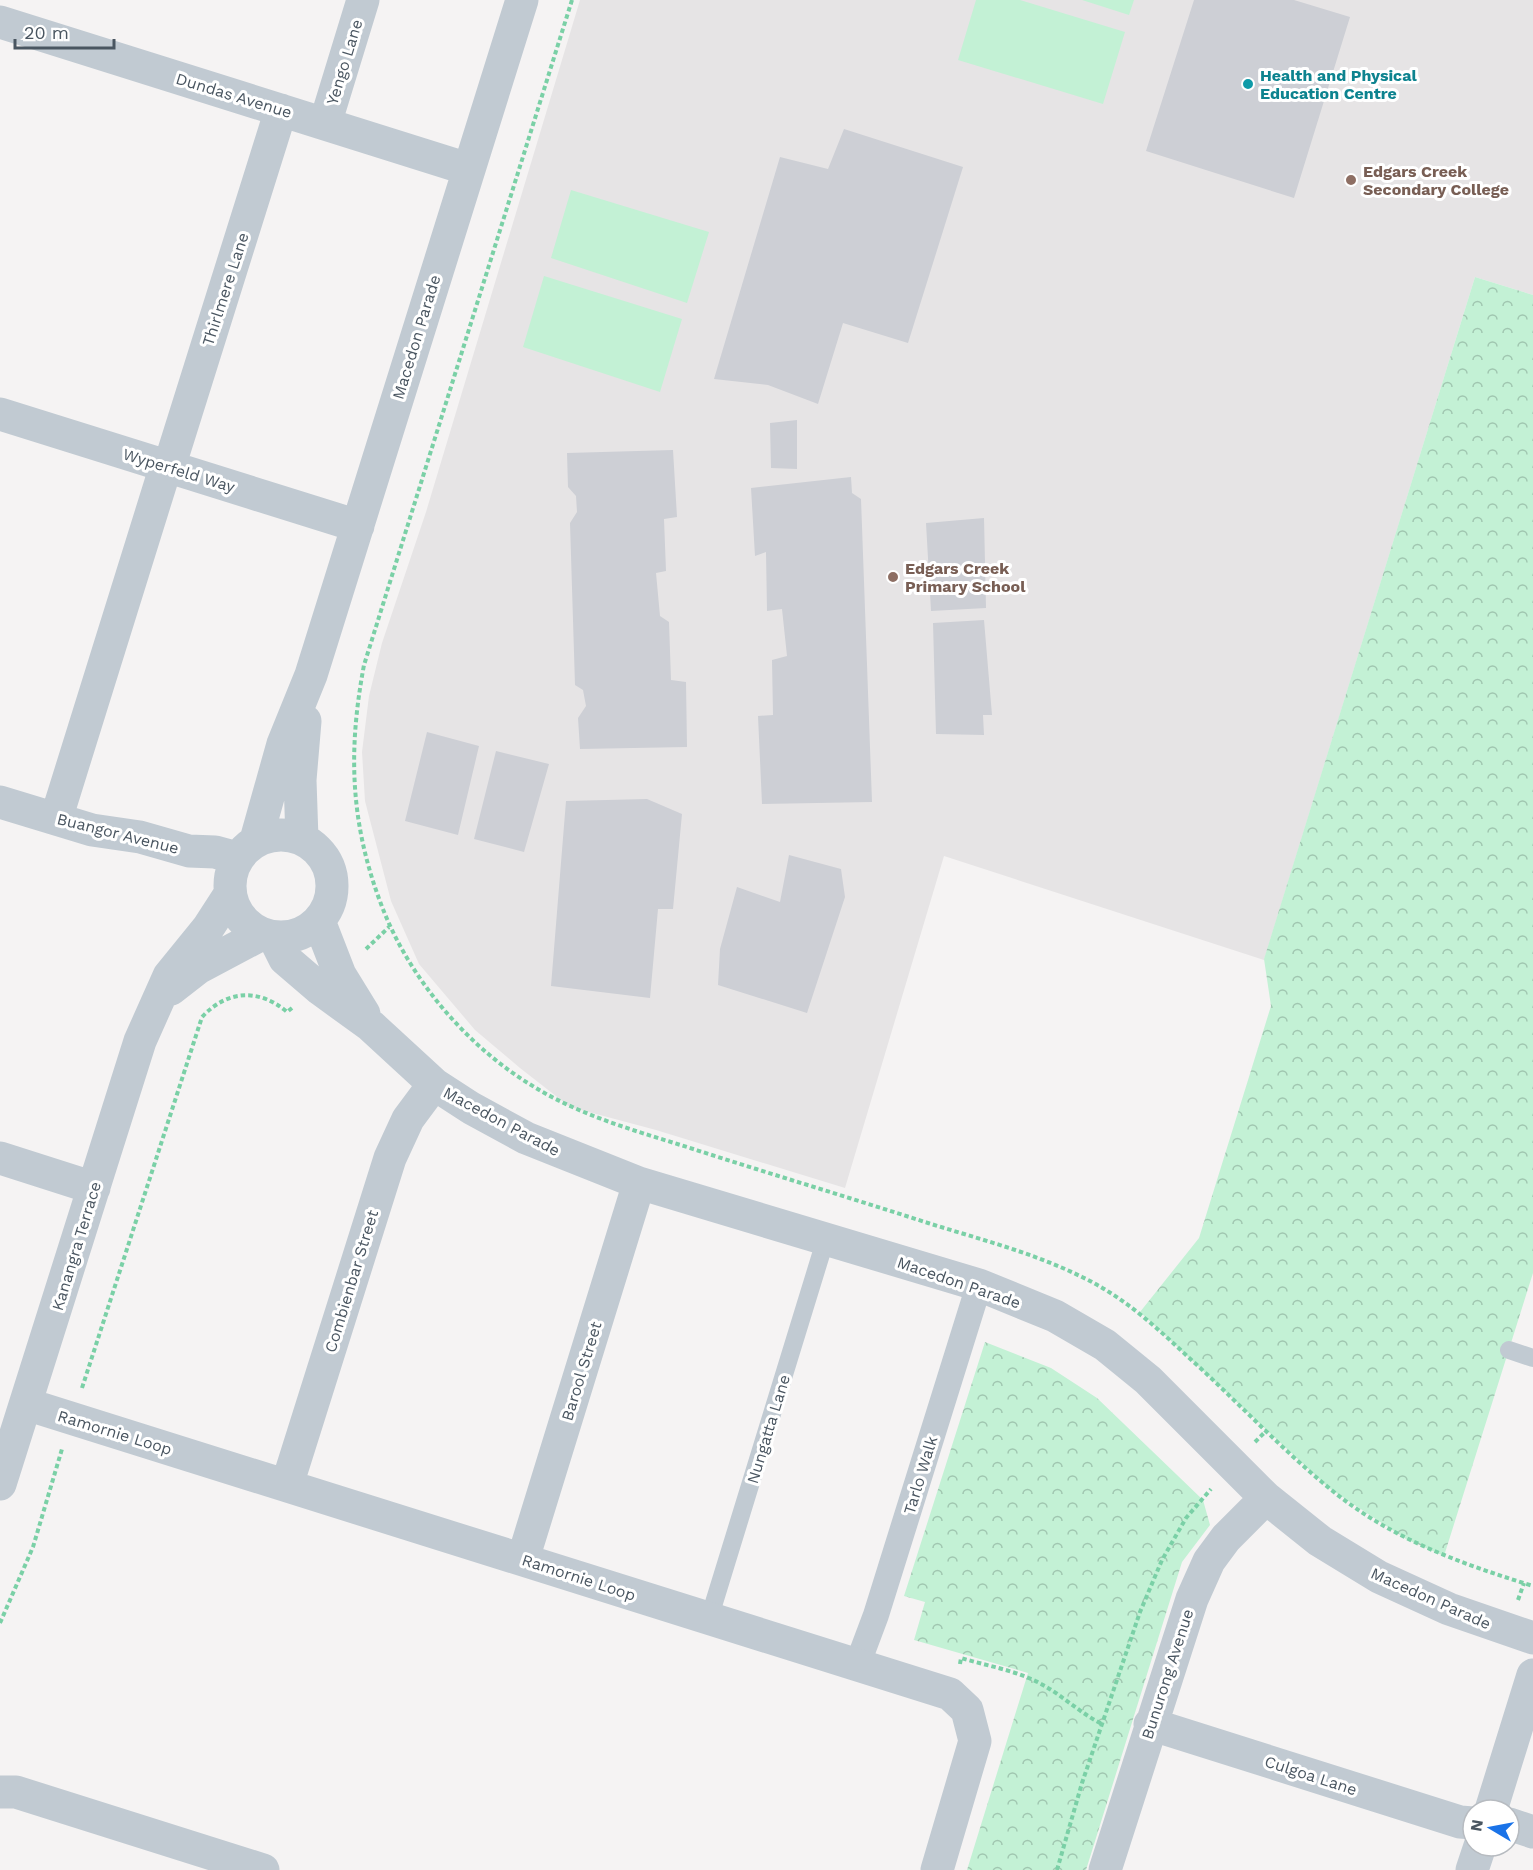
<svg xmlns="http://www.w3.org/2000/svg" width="1533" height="1870" viewBox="0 0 1533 1870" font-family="'Work Sans',sans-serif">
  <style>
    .education { fill: #e6e4e5 }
    .park { fill: url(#park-crowns) }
    .pitch { fill: #c3f1d5 }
    .building { fill: #cdcfd5 }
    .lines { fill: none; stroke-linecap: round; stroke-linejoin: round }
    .path { stroke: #7ad0a6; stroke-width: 4; stroke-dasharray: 4.5 3; stroke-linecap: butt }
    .service { stroke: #c1cad2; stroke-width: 18 }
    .pedestrian { stroke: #c1cad2; stroke-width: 26 }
    .minor { stroke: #c1cad2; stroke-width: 33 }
    .culture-dot { fill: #0f9aa8; stroke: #fff; stroke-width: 2 }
    .education-dot { fill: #8d6e63; stroke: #fff; stroke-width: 2 }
    .labels { text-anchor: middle; stroke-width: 6; stroke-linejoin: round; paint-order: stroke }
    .street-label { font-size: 16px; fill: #4a5661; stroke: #fff }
    .culture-label { font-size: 16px; font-weight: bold; fill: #0d838f; stroke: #fff; text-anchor: start }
    .education-label { font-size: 16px; font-weight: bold; fill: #785e54; stroke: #fff; text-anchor: start }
  </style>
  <defs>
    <pattern id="park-crowns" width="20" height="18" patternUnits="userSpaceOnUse" patternTransform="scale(1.5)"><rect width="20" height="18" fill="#c3f1d5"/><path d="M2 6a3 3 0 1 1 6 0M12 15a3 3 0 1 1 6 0" fill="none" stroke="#a0c6b0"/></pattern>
  </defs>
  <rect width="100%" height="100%" fill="#f5f3f3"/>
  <!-- education -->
  <path class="education" d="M580,0h953v295l-58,-18 -211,683 -320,-104 -99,332 -189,-58 -86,-23 -50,-39 -45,-38 -56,-66 -28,-63 -26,-100 -3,-49 7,-56 13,-53 44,-131z"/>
  <!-- park -->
  <path class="park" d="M1475,277l58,18v978l-89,283 -38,-17 -77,-51 -189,-176 59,-74 72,-232 -7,-47z
    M985,1342l66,26 46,30 106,102 7,25 -28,37 -96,308h-119l61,-197 -114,-33 11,-38 -21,-6z"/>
  <!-- pitch -->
  <path class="pitch" d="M976,0h44l105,32 -22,72 -145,-44z
    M1082,0h52l-5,15z
    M571,190l138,42 -22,71 -136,-45z
    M544,276l138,43 -22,73 -137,-45z"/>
  <!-- building -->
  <path class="building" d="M1194,0h100l56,17 -56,181 -148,-47z
    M844,129l119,38 -55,176 -65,-20 -25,81 -50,-19 -54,-6 66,-222 48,12z
    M797,420v49l-26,-1 -1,-45z
    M673,450l4,67 -13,2 2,52 -10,2 4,43 9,6 2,58 15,2 1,65 -107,2 -2,-31 8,-12 -3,-16 -8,-5 -5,-162 7,-11 -1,-16 -8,-9 -1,-34z
    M851,477l1,16 9,6 11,303 -110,2 -4,-88 15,-1 -1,-55 15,-4 -5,-47 -15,2 -1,-59 -11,4 -4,-68z
    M984,518l2,90 -55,3 -5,-88z
    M984,620l8,95h-9l1,20 -48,-1 -3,-111z
    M427,732l52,14 -21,89 -53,-14z
    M496,751l53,13 -25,88 -50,-13z
    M647,799l35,15 -9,95h-15l-8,89 -99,-12 15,-185z
    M789,855l52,14 4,28 -38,116 -89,-28 2,-36 17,-62 43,15z"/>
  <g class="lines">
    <!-- path -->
    <path class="path" d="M572,0l-208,665c-16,85 -14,157 17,239 28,75 87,144 155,184 46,28 100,43 151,59 80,26 161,50 241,76 51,16 106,30 154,54 40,19 72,48 104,78 48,43 93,92 143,133 60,50 130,75 204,98
      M366,949l23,-22
      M82,1388l120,-371c25,-27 57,-29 85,-5l5,-4
      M1255,1442l12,-12
      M1518,1600l6,-17
      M0,1623l33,-76 29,-98
      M960,1664l1,-6c27,8 58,13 82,27 20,11 37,28 59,39
      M1057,1870l25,-87 58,-171 22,-52 24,-42 25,-29"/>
    <!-- service -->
    <path class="service" d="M1509,1350l24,8
      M709,1619l117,-381"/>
    <!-- pedestrian -->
    <path class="pedestrian" d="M858,1663l18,-48 103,-330"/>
    <!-- minor -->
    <path class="minor" d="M0,22l468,147
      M325,124l38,-124
      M0,414l358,112
      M169,467l112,-357
      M0,802l92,28 48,7 49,14 26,1 22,6
      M56,819l110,-353
      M230 886a51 51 0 1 1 102 0a51 51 0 1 1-102 0Z
      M302,839l-2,-59 5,-59
      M256,840l27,-96 28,-69 211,-675
      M319,921l21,54 24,39
      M274,937l11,22 35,30 51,37 63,58 37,24 55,30 113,45 340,102 76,31 50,29 43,35 118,118 54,43 59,36 70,32 84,29
      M171,989l27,-21 64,-34
      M0,1158l94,30
      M26,1404l924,290 17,16 8,31 -38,129
      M0,1484l140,-443 29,-65 39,-48 22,-34
      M287,1485l103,-327 18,-39 26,-35
      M523,1559l116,-376
      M1150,1724l310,98 13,1
      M0,1792h16l247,78
      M1491,1810l42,-135
      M1509,1824l24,8
      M1105,1870l87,-271 17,-38 17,-23 40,-40
      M1472,1870l8,-24"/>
  </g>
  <!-- markers -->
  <circle class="culture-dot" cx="1248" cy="84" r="6"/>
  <g class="education-dot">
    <circle cx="1351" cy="180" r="6"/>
    <circle cx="893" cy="577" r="6"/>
  </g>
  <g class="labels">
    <!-- street labels -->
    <g class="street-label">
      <text transform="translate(344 62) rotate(-73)" y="6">Yengo Lane</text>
      <text transform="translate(234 95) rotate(17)" y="6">Dundas Avenue</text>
      <text transform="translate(225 289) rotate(-72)" y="6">Thirlmere Lane</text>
      <text transform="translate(416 337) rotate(-73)" y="6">Macedon Parade</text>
      <text transform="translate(179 470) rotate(17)" y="6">Wyperfeld Way</text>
      <text transform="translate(118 833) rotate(14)" y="6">Buangor Avenue</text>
      <text transform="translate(502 1121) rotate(28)" y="6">Macedon Parade</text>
      <text transform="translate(76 1246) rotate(-73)" y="6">Kanangra Terrace</text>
      <text transform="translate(351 1281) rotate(-73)" y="6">Combienbar Street</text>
      <text transform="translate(959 1282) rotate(19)" y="6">Macedon Parade</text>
      <text transform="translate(581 1371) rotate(-73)" y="6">Barool Street</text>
      <text transform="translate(768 1429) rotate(-73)" y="6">Nungatta Lane</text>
      <text transform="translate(115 1432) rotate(17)" y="6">Ramornie Loop</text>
      <text transform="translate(920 1475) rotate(-73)" y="6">Tarlo Walk</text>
      <text transform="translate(579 1577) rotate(18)" y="6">Ramornie Loop</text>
      <text transform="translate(1431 1598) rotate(24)" y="6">Macedon Parade</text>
      <text transform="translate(1167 1674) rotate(-72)" y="6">Bunurong Avenue</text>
      <text transform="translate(1311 1775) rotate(18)" y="6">Culgoa Lane</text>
    </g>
    <!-- culture labels -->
    <g class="culture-label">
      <text x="1260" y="81">Health and Physical<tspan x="1260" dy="18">Education Centre</tspan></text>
    </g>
    <!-- education labels -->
    <g class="education-label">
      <text x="1363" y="177">Edgars Creek<tspan x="1363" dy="18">Secondary College</tspan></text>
      <text x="905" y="574">Edgars Creek<tspan x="905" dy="18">Primary School</tspan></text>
    </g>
  </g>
  <!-- north arrow -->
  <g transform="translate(1491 1828) rotate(280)"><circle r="28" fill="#ffffff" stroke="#b7bbc0" stroke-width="1.5"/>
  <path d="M0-4.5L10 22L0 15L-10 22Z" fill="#1a73e8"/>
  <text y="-9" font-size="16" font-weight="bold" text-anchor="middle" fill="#4a5661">N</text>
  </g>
  <!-- scale -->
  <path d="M15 39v9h99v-9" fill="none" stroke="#4a5661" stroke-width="3"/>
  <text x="24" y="39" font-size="18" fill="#4a5661" stroke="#ffffff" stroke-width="4.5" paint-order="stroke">20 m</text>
</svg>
